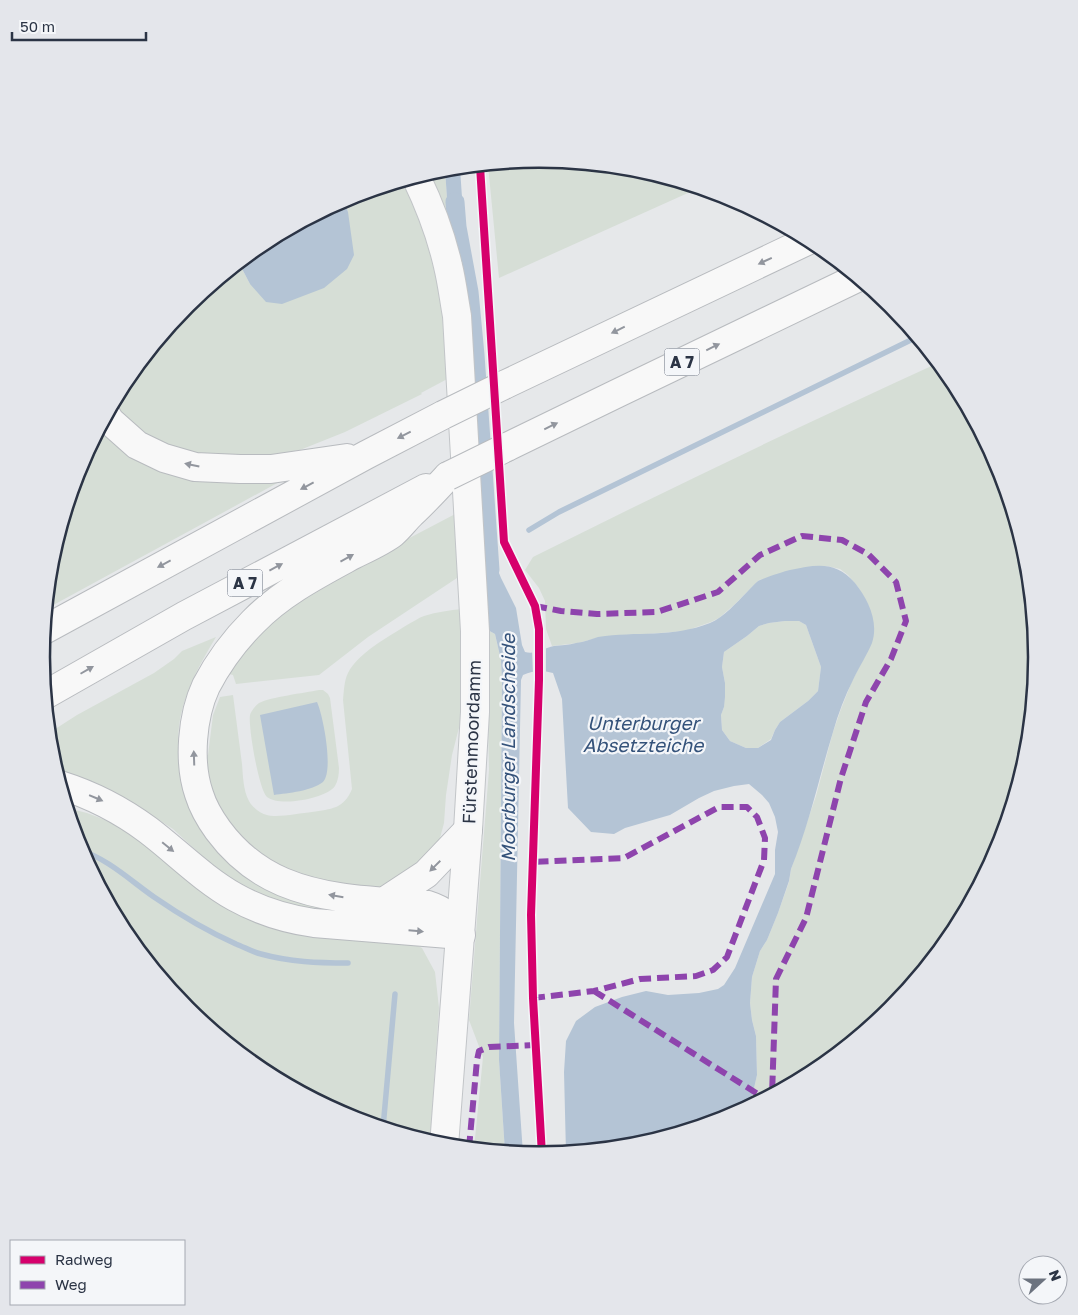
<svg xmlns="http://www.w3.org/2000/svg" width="1078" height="1315" viewBox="0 0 1078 1315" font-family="'Golos Text',sans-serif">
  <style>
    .green { fill: #d6ded6 }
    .water { fill: #b4c4d5; fill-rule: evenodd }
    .pier { fill: #e6e8ea }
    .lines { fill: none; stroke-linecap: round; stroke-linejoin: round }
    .stream { stroke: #b4c4d5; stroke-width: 5.5 }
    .canal { stroke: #b4c4d5; stroke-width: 19 }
    .major-casing { stroke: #c2c5c8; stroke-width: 30 }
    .highway-casing { stroke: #b8bbbf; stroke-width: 30 }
    .major { stroke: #f8f8f8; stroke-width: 28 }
    .highway { stroke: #f8f8f8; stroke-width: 28 }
    .highway-bridge-casing { stroke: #b8bbbf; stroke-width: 30; stroke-linecap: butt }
    .highway-bridge { stroke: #f8f8f8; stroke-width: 28 }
    .quiet { stroke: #8e44ad; stroke-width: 6; stroke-dasharray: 12 6; stroke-linecap: butt }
    .cycleway-casing { stroke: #f4f6f9; stroke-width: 11 }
    .cycleway { stroke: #d6006c; stroke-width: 8 }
    .oneway { fill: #92969e }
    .labels { text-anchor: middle; stroke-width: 4.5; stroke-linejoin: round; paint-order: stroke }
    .shield { fill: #f4f6f9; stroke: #676e7b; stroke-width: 1 }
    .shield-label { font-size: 16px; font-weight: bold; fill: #2b3445 }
    .street-label { font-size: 18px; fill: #2b3445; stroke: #f4f6f9 }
    .water-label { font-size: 19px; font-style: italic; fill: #34527a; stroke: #f4f6f9 }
    .rim { fill: none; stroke: #2b3445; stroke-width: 2.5 }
  </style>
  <rect width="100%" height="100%" fill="#e6e8ea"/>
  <!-- green -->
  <path class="green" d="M539,160l97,9 63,19 -200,90 -11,-113z
    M442,169h3l4,59 -12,-37 -7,-18z
    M404,181c11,26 22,52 30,79 12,37 13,78 17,117l-30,16 1,1 -77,38 -45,18 -50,9 -47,-2 -44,-13 -23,-15 -22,-26 11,-22 62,-76 52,-42 11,21 98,-72 -4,-12 5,-2z
    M938,363l15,18 46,86 28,94 10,97 -10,97 -28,93 -46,86 -62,76 -76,62 -65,34 7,-31 -1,-39 -4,-16 -2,-17 2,-26 8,-26 7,-11 11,-27 11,-31 2,-13 25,-73 17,-64 8,-23 11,-28 15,-29 2,-46 -11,-19 -10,-12 -8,-6 -13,-3 -68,14 -25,25 -15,13 -8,4 -26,9 -88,7 -19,5 -26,3 -6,-17 -1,-28 -6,-13 -14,-18 8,-13c134,-67 269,-132 405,-194z
    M102,425l179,56 -235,128 5,-49 28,-93z
    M459,512l1,64 -92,61 -49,38 -83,9 -3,-9 -4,-1 14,-21 15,-17 27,-24 54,-37z
    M462,609l2,99 -12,47 -6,40 -2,28 -4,15 -5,10 -12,16 -33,20 -14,4 -20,1 -70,-16 -48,-35 -22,-36 -7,-24 -4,-23h3l5,-40 7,-18 13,-2c3,23 6,46 9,69 1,11 1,26 7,37 3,6 11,12 18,14 10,3 34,-2 45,-3 19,-3 32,-3 40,-23l-9,-89c1,-9 1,-19 5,-27 10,-20 40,-36 59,-48 6,-3 11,-7 17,-9 13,-4 26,-6 38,-7z
    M785,621h14l7,4 15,42 -3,24 -10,10 -28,21 -5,8 -4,9 -13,9h-12l-16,-7 -8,-11 -1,-15 3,-8 1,-24 -3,-16 2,-15 23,-16 12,-10 10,-3z
    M486,629l9,5 6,26 1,20 -3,380 6,92 -31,-3 9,-92 -14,-37 20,-250z
    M216,637c-21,35 -44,77 -36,119 2,9 8,19 12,28 9,20 17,40 26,60l176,76 -118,-15 -64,-37 -11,-13 -28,-26 -44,-28 -34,-17 -39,-11 -5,-19 -2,-21 28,-18 77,-42 20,-14 8,-8z
    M319,690h4l5,4 2,4 9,70c0,6 -1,13 -4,18 -9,13 -56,21 -68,11 -8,-7 -19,-70 -17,-82 1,-4 5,-9 9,-12 12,-6 45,-10 60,-13z
    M67,808l20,5 42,16 56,45 223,67 14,7 13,24 4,36 -9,134 -82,-25 -86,-46 -75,-62 -62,-75 -46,-86z"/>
  <!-- water -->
  <path class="water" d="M460,168l4,59 -15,1 -4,-59z
    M344,200l4,12 6,43 -7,14 -23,19 -42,16 -16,-2 -16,-18 -11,-21 24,-20z
    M495,545l2,23 4,10 15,30 6,37 3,7c10,3 19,-4 29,-6 7,-1 15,-1 22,-3 8,-1 15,-4 22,-6 39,-6 74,1 112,-14 14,-6 26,-20 37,-31 4,-4 7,-8 11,-11 3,-2 27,-10 32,-11 27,-6 46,-9 65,13 13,16 24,39 17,60 -5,12 -13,24 -19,37 -8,16 -15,34 -20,52 -14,46 -24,93 -42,137l-2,12 -11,32 -11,27 -7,11 -8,26 -2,26 2,17 4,16 1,39 -7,31 -21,11 -93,29 -70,7 -2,-81 2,-31 10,-20 19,-14 27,-10 24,-6 22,4 31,-2 19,-4 6,-4 11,-17 40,-94v-24l3,-18 -3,-15 -6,-14 -7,-8 -13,-11 -15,2 -20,5 -15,7 -29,17 -45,13 -11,6 -23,-2 -23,-24 -6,-109 -9,-26c-11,-3 -19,-3 -30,2l-2,5 -7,343 9,131 -18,-2 -6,-92 3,-380 -1,-20 -6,-26 -9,-5 -5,-83zM785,621h14l7,4 15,42 -3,24 -10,10 -28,21 -5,8 -4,10 -13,8h-12l-16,-7 -8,-11 -1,-15 3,-8 1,-10v-14l-3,-16 2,-15 23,-16 12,-10 10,-3z
    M317,702c6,13 17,69 6,80 -11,9 -35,11 -49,13l-14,-80z"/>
  <!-- pier -->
  <path class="pier" d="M546,646v28h-13l-1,-24z"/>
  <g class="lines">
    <!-- stream -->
    <path class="stream" d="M529,530l30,-18 358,-175
      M80,850c28,9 51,31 74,47 26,18 53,34 82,47 8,3 16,8 25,10 29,8 57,9 87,9
      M383,1128l12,-134"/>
    <!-- canal -->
    <path class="canal" d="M455,202l2,25 12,65 6,63 15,215"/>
    <defs>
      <path id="major" d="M416,177c14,29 25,58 32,89 4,16 6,34 9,50l18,315v81l-7,118 -24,316"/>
      <path id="highway" d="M504,385l305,-145
        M107,416l3,5 27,24 27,13 31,9 45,2h31l76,-11
        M507,447l109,-53 241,-116
        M44,630l322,-175 77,-40
        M45,695l139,-79 242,-128
        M60,785c32,10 61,25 88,45 29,22 55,49 87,67 25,14 51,22 79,26l147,12c-7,-17 -17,-25 -33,-30 -49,-4 -100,-4 -145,-23 -26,-11 -48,-29 -65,-52 -8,-11 -15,-23 -19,-36 -11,-32 -7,-78 7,-108 12,-23 28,-45 47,-64 28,-29 65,-48 100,-67 12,-6 30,-14 40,-22 6,-5 12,-13 18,-19 13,-12 25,-25 37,-38
        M385,901l41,-27 42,-44"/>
    </defs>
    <!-- major casing -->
    <use href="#major" class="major-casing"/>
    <!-- highway casing -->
    <use href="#highway" class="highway-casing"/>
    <!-- major -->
    <use href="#major" class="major"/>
    <!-- highway -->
    <use href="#highway" class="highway"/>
    <defs>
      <path id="highway-bridge" d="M443,415l61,-30
        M448,476l59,-29"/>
    </defs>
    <!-- highway-bridge casing -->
    <use href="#highway-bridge" class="highway-bridge-casing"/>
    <!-- highway-bridge -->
    <use href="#highway-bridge" class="highway-bridge"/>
    <!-- quiet -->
    <path class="quiet" d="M535,606l26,5 36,3 60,-2 61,-20 42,-37 42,-19 40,4 26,14 28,28 10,39 -15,38 -25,43 -25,76 -35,140 -30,61 -4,116
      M594,991l167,105
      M533,998l61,-7 46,-12 56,-3 17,-6 14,-13 37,-97 1,-22 -8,-21 -10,-10h-28l-95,51 -91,4
      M469,1148l8,-88 2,-9 10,-4 46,-2"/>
    <defs>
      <path id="cycleway" d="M480,166l24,376 31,64 4,23v51l-8,235 2,83 9,157"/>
    </defs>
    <!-- cycleway casing -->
    <use href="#cycleway" class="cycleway-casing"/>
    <!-- cycleway -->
    <use href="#cycleway" class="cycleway"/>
  </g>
  <!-- one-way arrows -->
  <defs><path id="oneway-solid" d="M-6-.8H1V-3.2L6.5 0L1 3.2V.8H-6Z" transform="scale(1.25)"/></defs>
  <g class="oneway">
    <use href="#oneway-solid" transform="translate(765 261) rotate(155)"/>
    <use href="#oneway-solid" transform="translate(618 330) rotate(154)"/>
    <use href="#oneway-solid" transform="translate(713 347) rotate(-26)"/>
    <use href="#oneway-solid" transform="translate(551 426) rotate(-26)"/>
    <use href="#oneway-solid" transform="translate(404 435) rotate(153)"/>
    <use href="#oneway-solid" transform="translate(192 465) rotate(-168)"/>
    <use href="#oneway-solid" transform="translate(307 486) rotate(152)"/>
    <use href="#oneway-solid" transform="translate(347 558) rotate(-29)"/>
    <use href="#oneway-solid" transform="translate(164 564) rotate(152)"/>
    <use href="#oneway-solid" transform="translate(276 567) rotate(-28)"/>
    <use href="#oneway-solid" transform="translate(87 670) rotate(-30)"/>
    <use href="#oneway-solid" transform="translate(194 758) rotate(-92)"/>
    <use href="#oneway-solid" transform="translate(96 798) rotate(23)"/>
    <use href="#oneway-solid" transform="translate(168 847) rotate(39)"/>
    <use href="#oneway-solid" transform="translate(435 866) rotate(135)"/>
    <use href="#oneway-solid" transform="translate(336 896) rotate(-170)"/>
    <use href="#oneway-solid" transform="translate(416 931) rotate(5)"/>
  </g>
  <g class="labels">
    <!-- shield labels -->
    <g class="shield">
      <rect x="664.5" y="348.5" width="35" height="27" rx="4"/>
      <rect x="227.5" y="569.5" width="35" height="27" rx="4"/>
    </g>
    <g class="shield-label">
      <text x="682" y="368">A 7</text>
      <text x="245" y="589">A 7</text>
    </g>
    <!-- street labels -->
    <g class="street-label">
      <text transform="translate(472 742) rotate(-88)" y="6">Fürstenmoordamm</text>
    </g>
    <!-- water labels -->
    <g class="water-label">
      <text x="643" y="730">Unterburger<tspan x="643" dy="22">Absetzteiche</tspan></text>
      <text transform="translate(508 748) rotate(-90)" y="7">Moorburger Landscheide</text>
    </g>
  </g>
  <!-- crop -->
  <path d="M0 0H1078V1315H0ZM50 657a489 489 0 1 1 978 0a489 489 0 1 1-978 0Z" fill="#e4e6eb" fill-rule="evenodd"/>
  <path class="rim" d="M50 657a489 489 0 1 1 978 0a489 489 0 1 1-978 0Z"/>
  <!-- legend -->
  <rect x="10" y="1240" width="175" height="65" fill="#f4f6f9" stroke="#a4a8b1"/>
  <rect x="20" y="1256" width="25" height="8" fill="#d6006c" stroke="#a4a8b1"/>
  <text x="55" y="1265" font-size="15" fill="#2b3445">Radweg</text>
  <rect x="20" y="1281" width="25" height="8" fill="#8e44ad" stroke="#a4a8b1"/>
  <text x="55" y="1290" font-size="15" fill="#2b3445">Weg</text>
  <!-- north arrow -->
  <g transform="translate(1043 1280) rotate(69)"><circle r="24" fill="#f4f6f9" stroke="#a4a8b1"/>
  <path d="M0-4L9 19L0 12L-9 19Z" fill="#6c737f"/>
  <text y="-8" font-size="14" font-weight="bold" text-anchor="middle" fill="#2b3445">N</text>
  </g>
  <!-- scale -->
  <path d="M12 32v8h134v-8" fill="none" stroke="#2b3445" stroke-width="2.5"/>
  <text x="20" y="32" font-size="15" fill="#2b3445" stroke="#f4f6f9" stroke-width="4" paint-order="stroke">50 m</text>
</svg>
